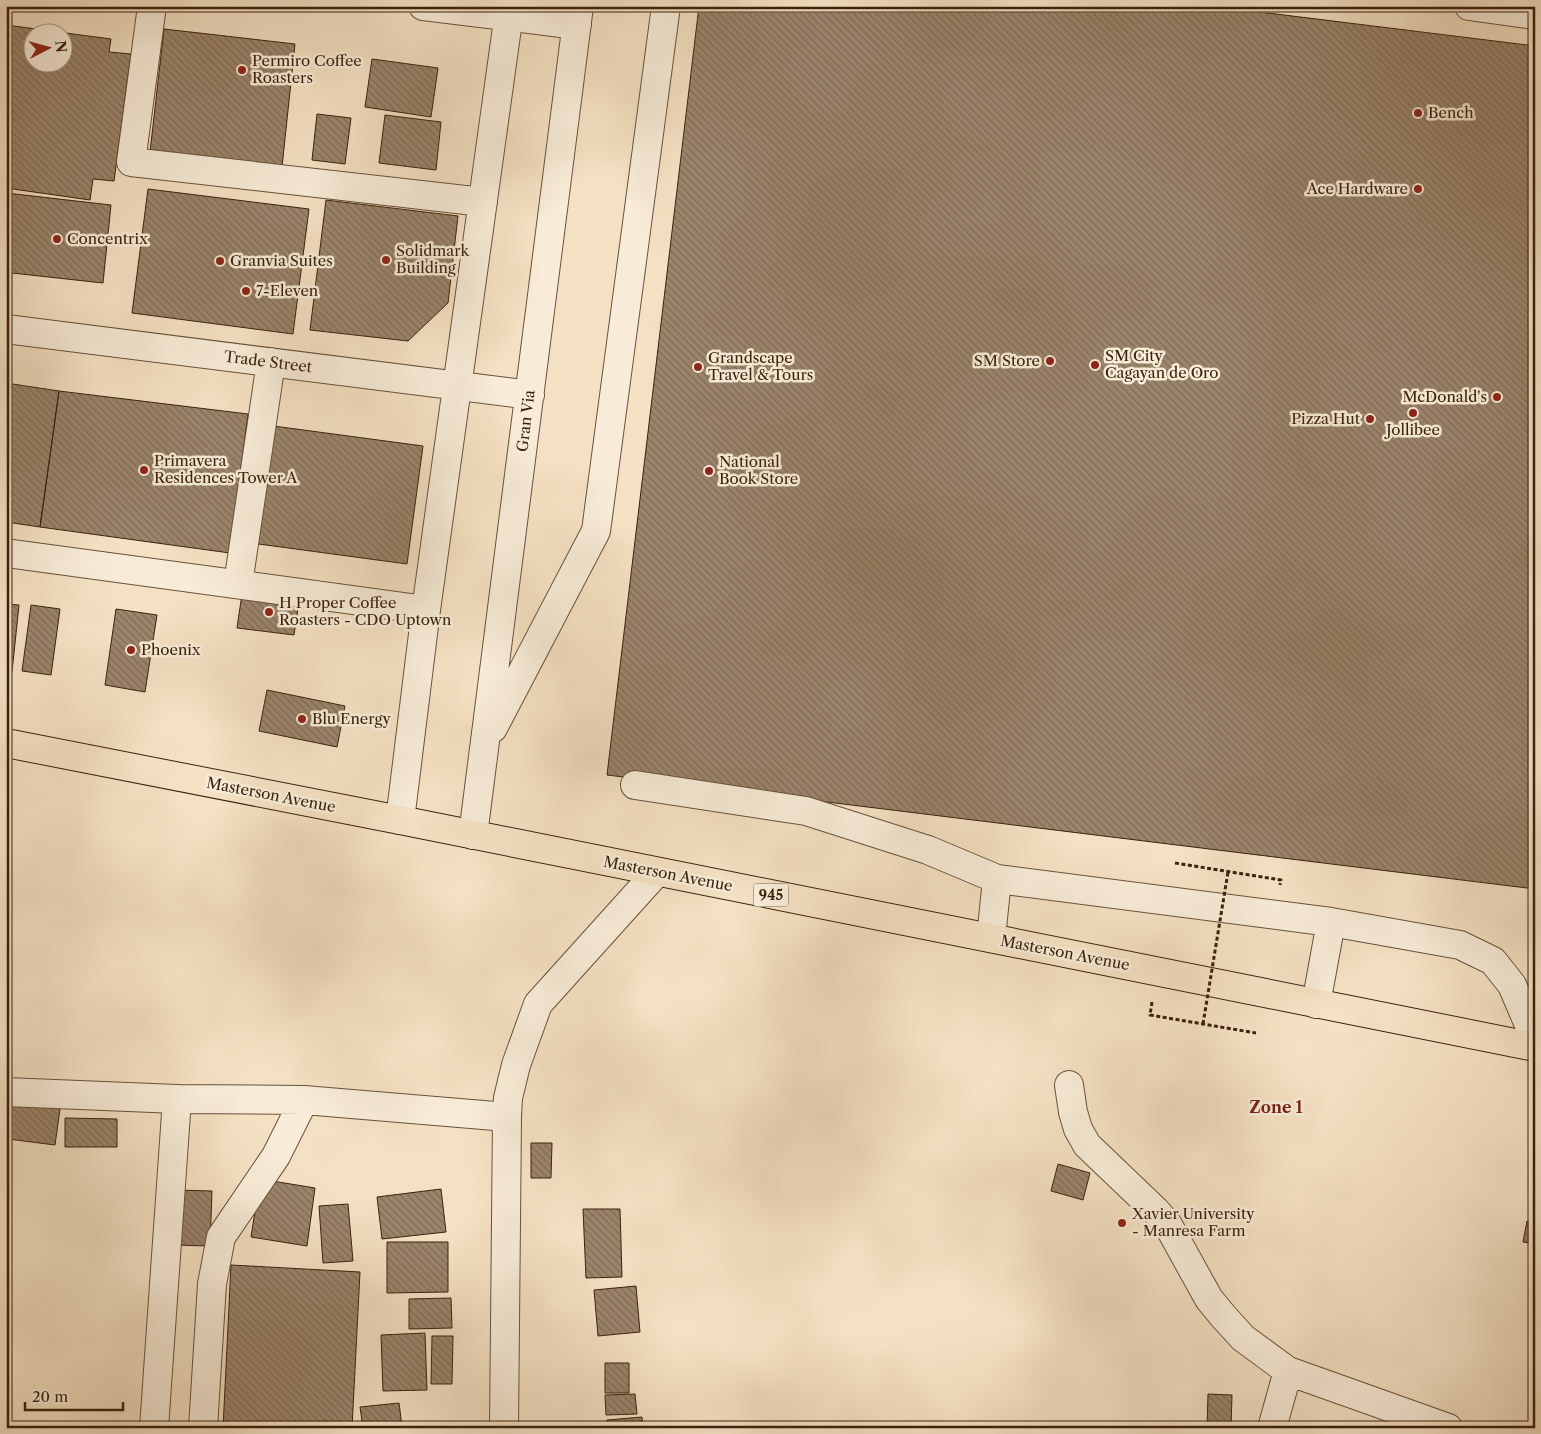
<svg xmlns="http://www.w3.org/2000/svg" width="1541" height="1434" viewBox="0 0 1541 1434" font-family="'Libre Caslon Text',serif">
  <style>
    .building { fill: url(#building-back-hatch); stroke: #3a220d; fill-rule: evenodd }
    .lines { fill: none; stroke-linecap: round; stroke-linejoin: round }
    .minor-casing { stroke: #68523a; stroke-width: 30 }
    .major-casing { stroke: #3a220d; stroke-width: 30 }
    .path { stroke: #3a220d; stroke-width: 3; stroke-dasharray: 4 2.5; stroke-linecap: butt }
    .minor { stroke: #f8ecd8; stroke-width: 28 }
    .major { stroke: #f4e1c3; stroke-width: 28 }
    .path-bridge { stroke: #3a220d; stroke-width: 3; stroke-dasharray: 4 2.5; stroke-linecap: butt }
    .poi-dot { fill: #8f2418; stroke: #f8ecd8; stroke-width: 2 }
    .labels { text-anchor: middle; stroke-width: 5; stroke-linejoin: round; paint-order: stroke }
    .shield { fill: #f8ecd8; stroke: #735f4a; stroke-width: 1 }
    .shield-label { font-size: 14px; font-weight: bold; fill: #3a220d }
    .poi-label { font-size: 15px; fill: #3a220d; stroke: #f8ecd8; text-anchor: start }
    .street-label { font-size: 15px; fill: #3a220d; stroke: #f8ecd8 }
    .neighbourhood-label { font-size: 16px; font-weight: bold; fill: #7a1f14; stroke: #f8ecd8 }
  </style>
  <defs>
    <pattern id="building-back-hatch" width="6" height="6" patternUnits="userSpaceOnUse" patternTransform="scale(1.25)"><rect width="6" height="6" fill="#9b856c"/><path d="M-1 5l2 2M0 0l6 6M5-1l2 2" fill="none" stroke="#7f6c57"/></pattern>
  </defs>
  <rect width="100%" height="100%" fill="#f4e1c3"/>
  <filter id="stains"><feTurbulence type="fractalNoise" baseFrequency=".004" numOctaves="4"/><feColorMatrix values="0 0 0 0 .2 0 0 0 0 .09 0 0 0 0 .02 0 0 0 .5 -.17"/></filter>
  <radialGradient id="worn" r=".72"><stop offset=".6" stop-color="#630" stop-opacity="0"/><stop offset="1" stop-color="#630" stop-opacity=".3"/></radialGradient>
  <!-- building -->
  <path class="building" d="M699,6h512l324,40v843l-928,-114z
    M6,25l105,14 -2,13 22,2 -17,127 -21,-2 -3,21 -84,-12zM32,32h30v30h-30z
    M164,29l131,15 -13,123 -132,-15z
    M372,59l66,9 -7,49 -66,-10z
    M317,114l34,4 -6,46 -33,-4z
    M385,115l56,7 -5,48 -57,-7z
    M148,189l161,20 -16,125 -161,-21z
    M6,193l105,12 -8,78 -91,-10 -4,35h-2z
    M326,200l132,16 -10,87 -40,38 -98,-11z
    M6,383l53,8 -19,136 -34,-5z
    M59,391l189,23 -18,139 -190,-26z
    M266,425l157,21 -16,118 -156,-21z
    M243,587l57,8 -6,40 -57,-7z
    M6,604l13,1 -7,67 -6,-1z
    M31,605l29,4 -9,66 -29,-4z
    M116,609l41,6 -12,77 -40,-7z
    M267,690l78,16 -8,41 -78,-16z
    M12,1103l48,6 -5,36 -47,-6z
    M65,1118l52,1v28h-52z
    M531,1143h21l-1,35h-20z
    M1058,1164l32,9 -7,27 -32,-9z
    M260,1179l55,9 -8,58 -56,-9z
    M441,1189l5,43 -64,7 -5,-42z
    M176,1190l36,1 -2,55 -36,-1z
    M348,1204l5,57 -30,2 -4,-57z
    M583,1209h37l2,68 -36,1z
    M1527,1221l8,1v22l-12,-2z
    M387,1242h61v50l-61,1z
    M231,1265l129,7 -8,156h-129z
    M636,1286l4,46 -42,4 -4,-46z
    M451,1298l1,30 -43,1v-30z
    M425,1333l2,57 -44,1 -2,-56z
    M432,1336h21l-1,48h-21z
    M605,1363h24v30h-24z
    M635,1394l2,20 -31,1 -1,-20z
    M1208,1394l24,1 -1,33h-24z
    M399,1403l3,23 -39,2 -3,-21z
    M642,1417l1,11h-35l-1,-8z"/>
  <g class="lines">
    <defs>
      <path id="minor" d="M152,6l-21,156 352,40
        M423,6l154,19
        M1469,6l66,9
        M6,329l524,66
        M6,553l420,57
        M238,584l33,-222
        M493,728l103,-197 70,-525
        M635,785l171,26 122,39 69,29 334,43 129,23 33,16 19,24 23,54
        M400,820l26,-210 84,-604
        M473,835l106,-829
        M991,938l6,-59
        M1316,1004l15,-82
        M1069,1085l4,27 5,17 9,16 68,65 13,15 41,74 14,17 20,22 45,33 -16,57
        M6,1092l171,7 127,1 203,17
        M1288,1371l160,57
        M154,1428l23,-329
        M203,1428l9,-144 9,-47 55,-81 28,-56
        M504,1428l3,-311 1,-19 8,-33 22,-61 119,-132"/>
      <path id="major" d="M6,743l394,77 1135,227"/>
    </defs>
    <!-- minor casing -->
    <use href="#minor" class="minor-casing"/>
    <!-- major casing -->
    <use href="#major" class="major-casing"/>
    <!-- path -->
    <path class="path" d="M1175,863l106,17 -1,5
      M1152,1002l-2,13 106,18"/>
    <!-- minor -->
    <use href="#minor" class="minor"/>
    <!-- major -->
    <use href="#major" class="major"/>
    <!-- path-bridge -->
    <path class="path-bridge" d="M1203,1024l25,-152"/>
  </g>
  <!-- markers -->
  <g class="poi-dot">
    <circle cx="242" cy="70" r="5"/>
    <circle cx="1418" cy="113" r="5"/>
    <circle cx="1418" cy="189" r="5"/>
    <circle cx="57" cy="239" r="5"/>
    <circle cx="386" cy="260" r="5"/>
    <circle cx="220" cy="261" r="5"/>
    <circle cx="246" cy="291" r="5"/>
    <circle cx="1050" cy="361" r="5"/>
    <circle cx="1095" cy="365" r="5"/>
    <circle cx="698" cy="367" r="5"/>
    <circle cx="1497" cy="397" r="5"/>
    <circle cx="1413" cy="413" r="5"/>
    <circle cx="1370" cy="419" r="5"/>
    <circle cx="144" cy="470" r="5"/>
    <circle cx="709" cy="471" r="5"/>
    <circle cx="269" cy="612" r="5"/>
    <circle cx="131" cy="650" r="5"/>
    <circle cx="302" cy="719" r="5"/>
    <circle cx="1122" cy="1223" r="5"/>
  </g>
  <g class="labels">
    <!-- shield labels -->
    <rect class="shield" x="753.5" y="883.5" width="35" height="23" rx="4"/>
    <g class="shield-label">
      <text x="771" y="900">945</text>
    </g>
    <!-- poi labels -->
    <g class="poi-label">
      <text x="252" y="66">Permiro Coffee<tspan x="252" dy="17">Roasters</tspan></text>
      <text x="1428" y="118">Bench</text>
      <text x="1408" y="194" text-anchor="end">Ace Hardware</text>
      <text x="67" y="244">Concentrix</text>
      <text x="396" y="256">Solidmark<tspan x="396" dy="17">Building</tspan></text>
      <text x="230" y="266">Granvia Suites</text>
      <text x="256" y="296">7-Eleven</text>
      <text x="1105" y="361">SM City<tspan x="1105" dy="17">Cagayan de Oro</tspan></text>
      <text x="708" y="363">Grandscape<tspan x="708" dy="17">Travel &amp; Tours</tspan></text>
      <text x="1040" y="366" text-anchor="end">SM Store</text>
      <text x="1487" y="402" text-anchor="end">McDonald's</text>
      <text x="1360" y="424" text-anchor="end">Pizza Hut</text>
      <text x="1413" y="435" text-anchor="middle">Jollibee</text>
      <text x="154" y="466">Primavera<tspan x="154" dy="17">Residences Tower A</tspan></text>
      <text x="719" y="467">National<tspan x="719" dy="17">Book Store</tspan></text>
      <text x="279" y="608">H Proper Coffee<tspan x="279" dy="17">Roasters - CDO Uptown</tspan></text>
      <text x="141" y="655">Phoenix</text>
      <text x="312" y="724">Blu Energy</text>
      <text x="1132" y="1219">Xavier University<tspan x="1132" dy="17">- Manresa Farm</tspan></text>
    </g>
    <!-- street labels -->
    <g class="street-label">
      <text transform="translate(268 362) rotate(7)" y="5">Trade Street</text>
      <text transform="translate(526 421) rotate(-83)" y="5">Gran Via</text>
      <text transform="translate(271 795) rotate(11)" y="5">Masterson Avenue</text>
      <text transform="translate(668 874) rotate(11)" y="5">Masterson Avenue</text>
      <text transform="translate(1065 953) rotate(11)" y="5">Masterson Avenue</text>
    </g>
    <!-- neighbourhood labels -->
    <g class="neighbourhood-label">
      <text x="1276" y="1113">Zone 1</text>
    </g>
  </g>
  <!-- margin -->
  <rect width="1541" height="1434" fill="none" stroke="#f4e1c3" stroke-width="25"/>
  <rect x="8" y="8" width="1526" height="1419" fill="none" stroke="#3a220d" stroke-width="2.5"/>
  <rect x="12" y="12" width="1516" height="1409" fill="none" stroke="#3a220d"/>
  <!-- north arrow -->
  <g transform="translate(48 48) rotate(84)"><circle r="24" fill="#f8ecd8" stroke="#ac9b87"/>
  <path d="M0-4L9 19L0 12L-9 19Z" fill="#8f2418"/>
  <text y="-8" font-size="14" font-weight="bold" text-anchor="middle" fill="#3a220d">N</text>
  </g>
  <!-- scale -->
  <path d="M25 1402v8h98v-8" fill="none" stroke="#3a220d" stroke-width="2.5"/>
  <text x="32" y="1402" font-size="15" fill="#3a220d" stroke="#f8ecd8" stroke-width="4" paint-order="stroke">20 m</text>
  <rect width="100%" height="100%" filter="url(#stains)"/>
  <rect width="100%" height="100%" fill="url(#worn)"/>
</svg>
